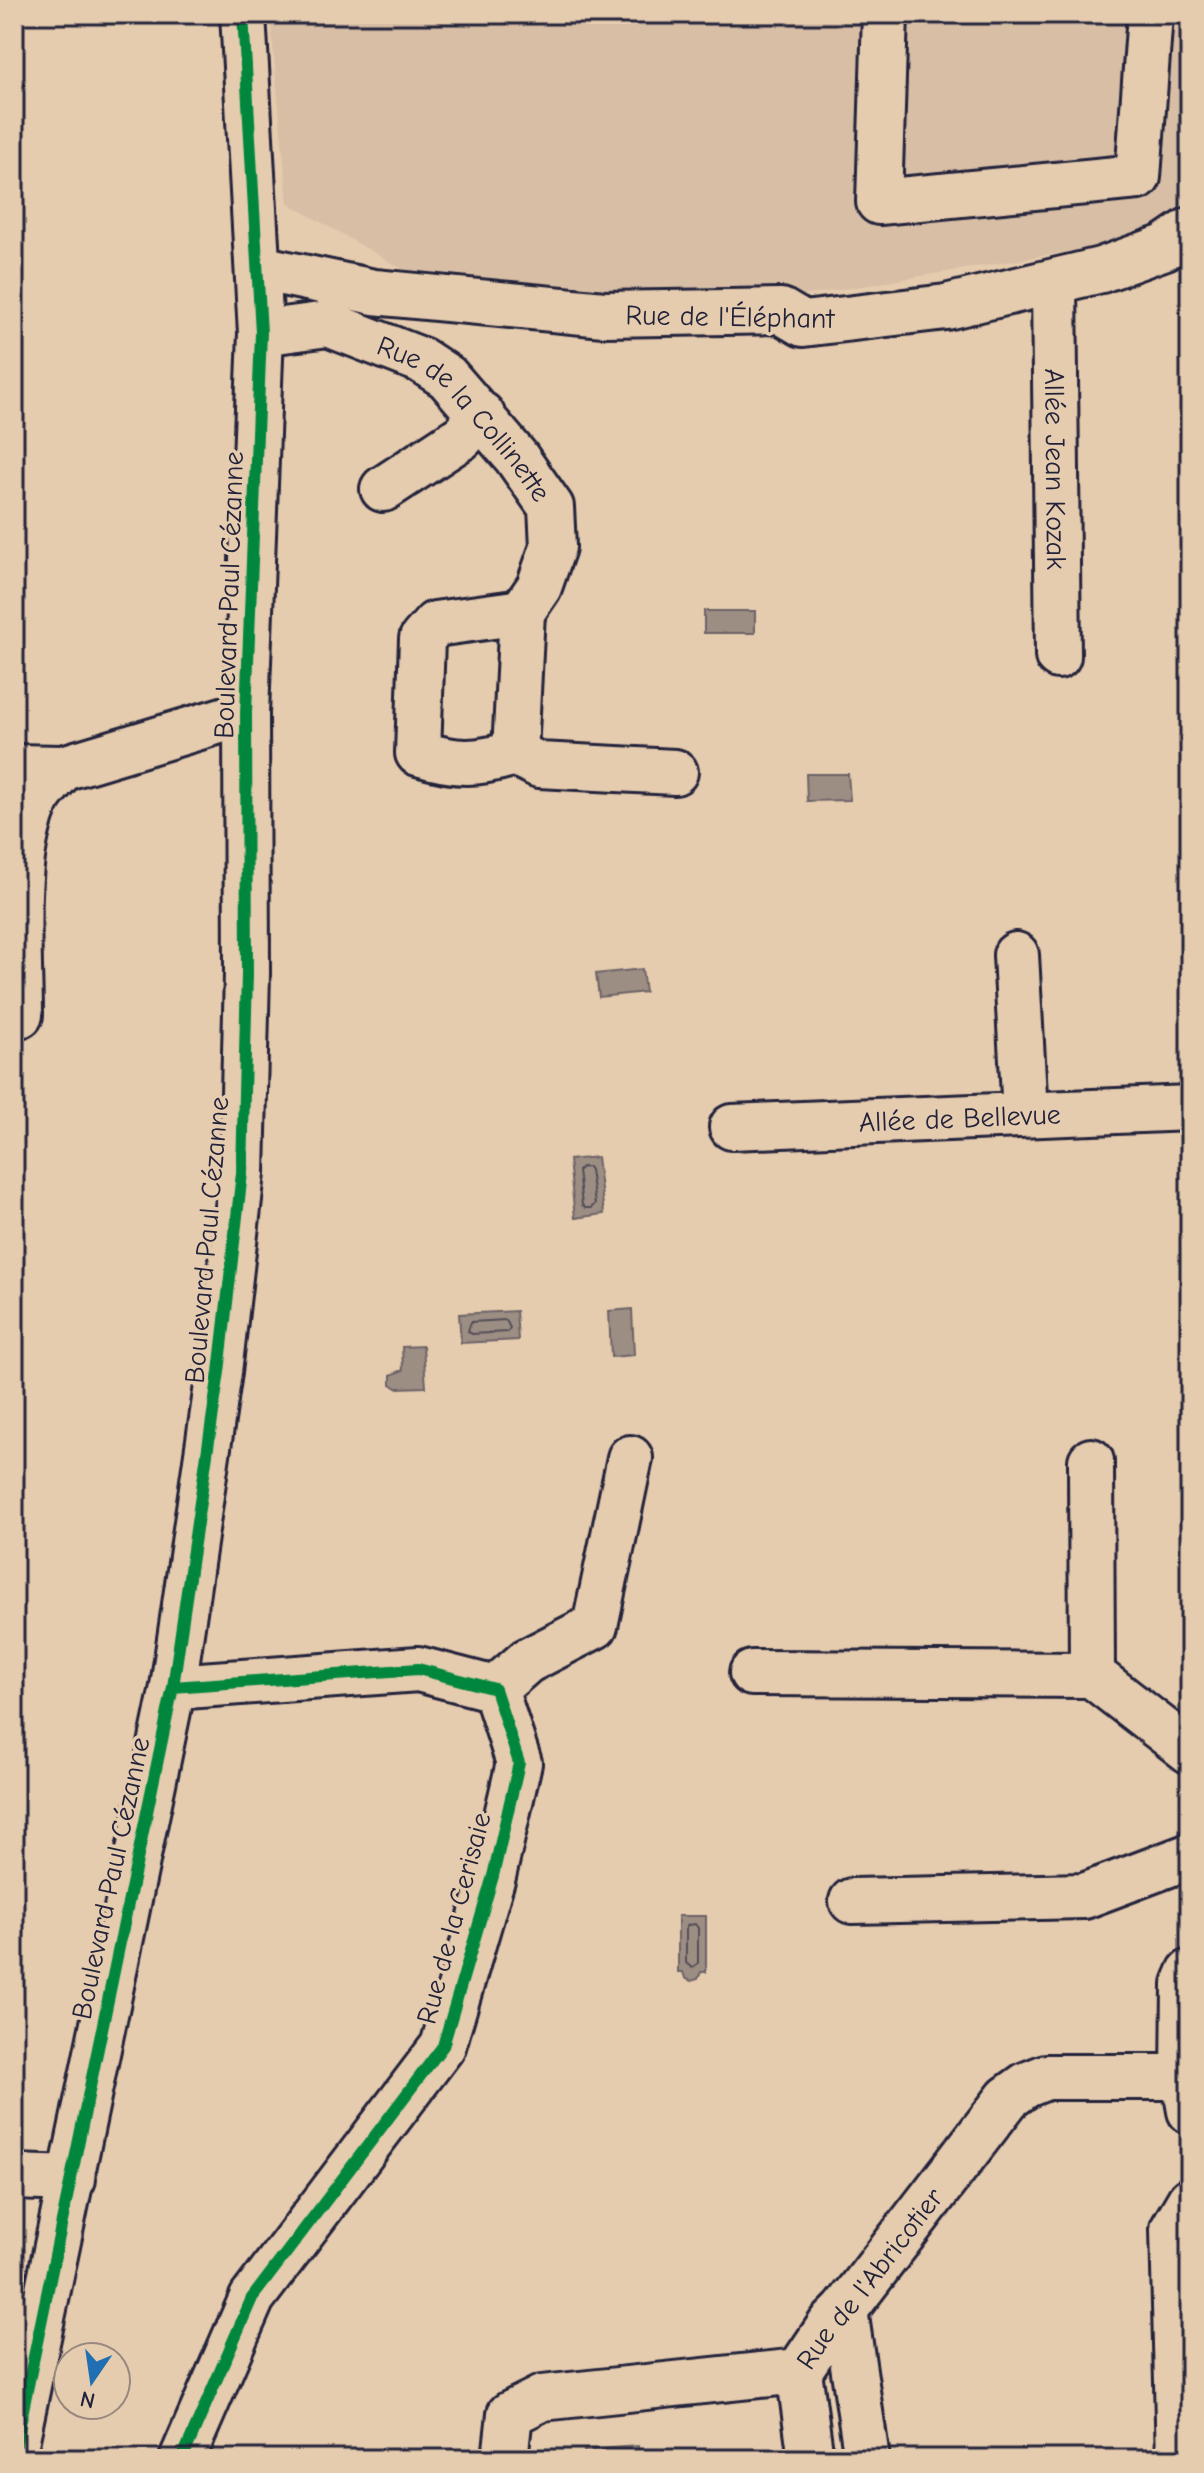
<svg xmlns="http://www.w3.org/2000/svg" width="1204" height="2473" viewBox="0 0 1204 2473" font-family="'Comic Neue',sans-serif">
  <style>
    .built { fill: #d7bea5 }
    .water { fill: #9d8e84; stroke: #6c6367; stroke-width: 2 }
    .lines { fill: none; stroke-linecap: round; stroke-linejoin: round }
    .shore { stroke: #534d58; stroke-width: 2 }
    .minor-casing { stroke: #22223b; stroke-width: 50 }
    .minor { stroke: #e6ccae; stroke-width: 44 }
    .cycleway-casing { stroke: #e6ccae; stroke-width: 17 }
    .cycleway { stroke: #00873e; stroke-width: 12 }
    .labels { text-anchor: middle; stroke-width: 7; stroke-linejoin: round; paint-order: stroke }
    .street-label { font-size: 28px; fill: #22223b; stroke: #e6ccae }
  </style>
  <rect width="100%" height="100%" fill="#e6ccae"/>
  <filter id="ink" filterUnits="userSpaceOnUse"><feTurbulence type="fractalNoise" baseFrequency=".0125" numOctaves="2"/><feDisplacementMap in="SourceGraphic" scale="16" xChannelSelector="R" yChannelSelector="G"/><feConvolveMatrix kernelMatrix="1 2 1 2 8 2 1 2 1" color-interpolation-filters="sRGB"/></filter>
  <g filter="url(#ink)">
    <!-- built -->
    <path class="built" d="M270,14h920v201l-77,29 -317,53 -226,-1 -159,-22 -123,-71z"/>
    <!-- water -->
    <path class="water" d="M704,611h51v22h-51z
      M806,774h42l2,26 -43,1z
      M642,969l3,23 -46,5 -3,-23z
      M597,1157l7,57 -29,4 -6,-58z
      M632,1309l2,46 -23,2 -2,-46z
      M516,1311l2,29 -57,3 -2,-29z
      M423,1346l3,41 -29,1 -6,-4v-9l12,-5 -1,-23z
      M678,1916h28v56h-5l-3,7 -7,2 -6,-3 -2,-6h-5z
      M638,2446l1,13h-54l-1,-9z"/>
    <g class="lines">
      <!-- shore -->
      <path class="shore" d="M582,1167h6l2,3 5,34 -4,4h-6l-3,-3 -4,-34z
        M506,1320l4,8 -3,4 -35,2 -4,-3 3,-9z
        M695,1924l3,4v35l-6,5 -6,-5v-35l2,-3z"/>
      <defs>
        <g id="minor">
          <path d="M885,14l-6,188 259,-25 12,-163"/>
          <path d="M259,268l115,24 230,22 177,-3 22,13 143,-17 155,-37 64,-23 25,-17"/>
          <path id="s1" d="M1054,283l4,373"/>
          <path id="s2" d="M261,333l67,-9 93,36 26,17 69,80 35,50 2,40 -14,40 -17,25"/>
          <path d="M383,489l79,-52 20,-22"/>
          <path d="M522,612l-7,141c-39,12 -58,12 -97,0l4,-114 13,-15z"/>
          <path d="M515,753l24,12 136,7"/>
          <path d="M14,767l49,1 183,-55"/>
          <path d="M1016,955l9,158"/>
          <path d="M20,1015c0,-61 -10,-164 19,-218 6,-10 17,-20 24,-29"/>
          <path id="s3" d="M732,1127l458,-19"/>
          <path d="M1091,1461l1,214"/>
          <path d="M752,1673l340,2 98,76"/>
          <path d="M173,1687l245,-18 77,20 24,74 -26,113 -50,170 -191,252 -70,161"/>
          <path d="M495,1689l32,-28 68,-35 35,-168"/>
          <path d="M852,1901l232,-5 106,-40"/>
          <path d="M1190,1972l-5,12 -1,93 6,34"/>
          <path d="M14,2177l59,2"/>
          <path d="M845,2310l22,149"/>
          <path d="M799,2371l12,88"/>
          <path d="M14,2453l159,-766 46,-315 23,-199 5,-200 -1,-260 15,-380 -18,-319"/>
          <path id="s4" d="M505,2459l5,-45 32,-16 257,-27 31,-46 15,-15 163,-212 18,-13 20,-8h138"/>
          <path d="M1179,2459l-6,-230 17,-29"/>
        </g>
      </defs>
      <!-- minor casing -->
      <use href="#minor" class="minor-casing"/>
      <!-- minor -->
      <use href="#minor" class="minor"/>
      <defs>
        <path id="cycleway" d="M173,1687l245,-18 77,20 24,74 -26,113 -50,170 -191,252 -70,161
          M14,2453l159,-766 46,-315 23,-199 5,-200 -1,-260 15,-380 -18,-319"/>
      </defs>
      <!-- cycleway casing -->
      <use href="#cycleway" class="cycleway-casing"/>
      <!-- cycleway -->
      <use href="#cycleway" class="cycleway"/>
    </g>
  </g>
  <g class="labels">
    <!-- street labels -->
    <g class="street-label">
      <text transform="translate(730 316) rotate(1)" y="10">Rue de l'Éléphant</text>
      <text dy="10" stroke="none"><textPath href="#s2" startOffset="238">Rue de la Collinette</textPath></text>
      <text dy="10" stroke="none"><textPath href="#s1" startOffset="186">Allée Jean Kozak</textPath></text>
      <text transform="translate(228 595) rotate(-88)" y="10">Boulevard Paul Cézanne</text>
      <text dy="10" stroke="none"><textPath href="#s3" startOffset="228">Allée de Bellevue</textPath></text>
      <text transform="translate(206 1240) rotate(-85)" y="10">Boulevard Paul Cézanne</text>
      <text transform="translate(110 1878) rotate(-78)" y="10">Boulevard Paul Cézanne</text>
      <text transform="translate(453 1918) rotate(-75)" y="10">Rue de la Cerisaie</text>
      <text dy="10" stroke="none"><textPath href="#s4" startOffset="456">Rue de l'Abricotier</textPath></text>
    </g>
  </g>
  <!-- margin -->
  <rect width="1204" height="2473" fill="none" stroke="#e6ccae" stroke-width="48"/>
  <rect x="24" y="24" width="1156" height="2425" fill="none" stroke="#22223b" stroke-width="3" filter="url(#ink)"/>
  <!-- north arrow -->
  <g transform="translate(92 2381) rotate(193)"><circle r="38" fill="#e6ccae" stroke="#988880" stroke-width="2"/>
  <path d="M0-6L14 30L0 20L-14 30Z" fill="#1f6fb2"/>
  <text y="-12" font-size="22" font-weight="bold" text-anchor="middle" fill="#22223b">N</text>
  </g>
</svg>
